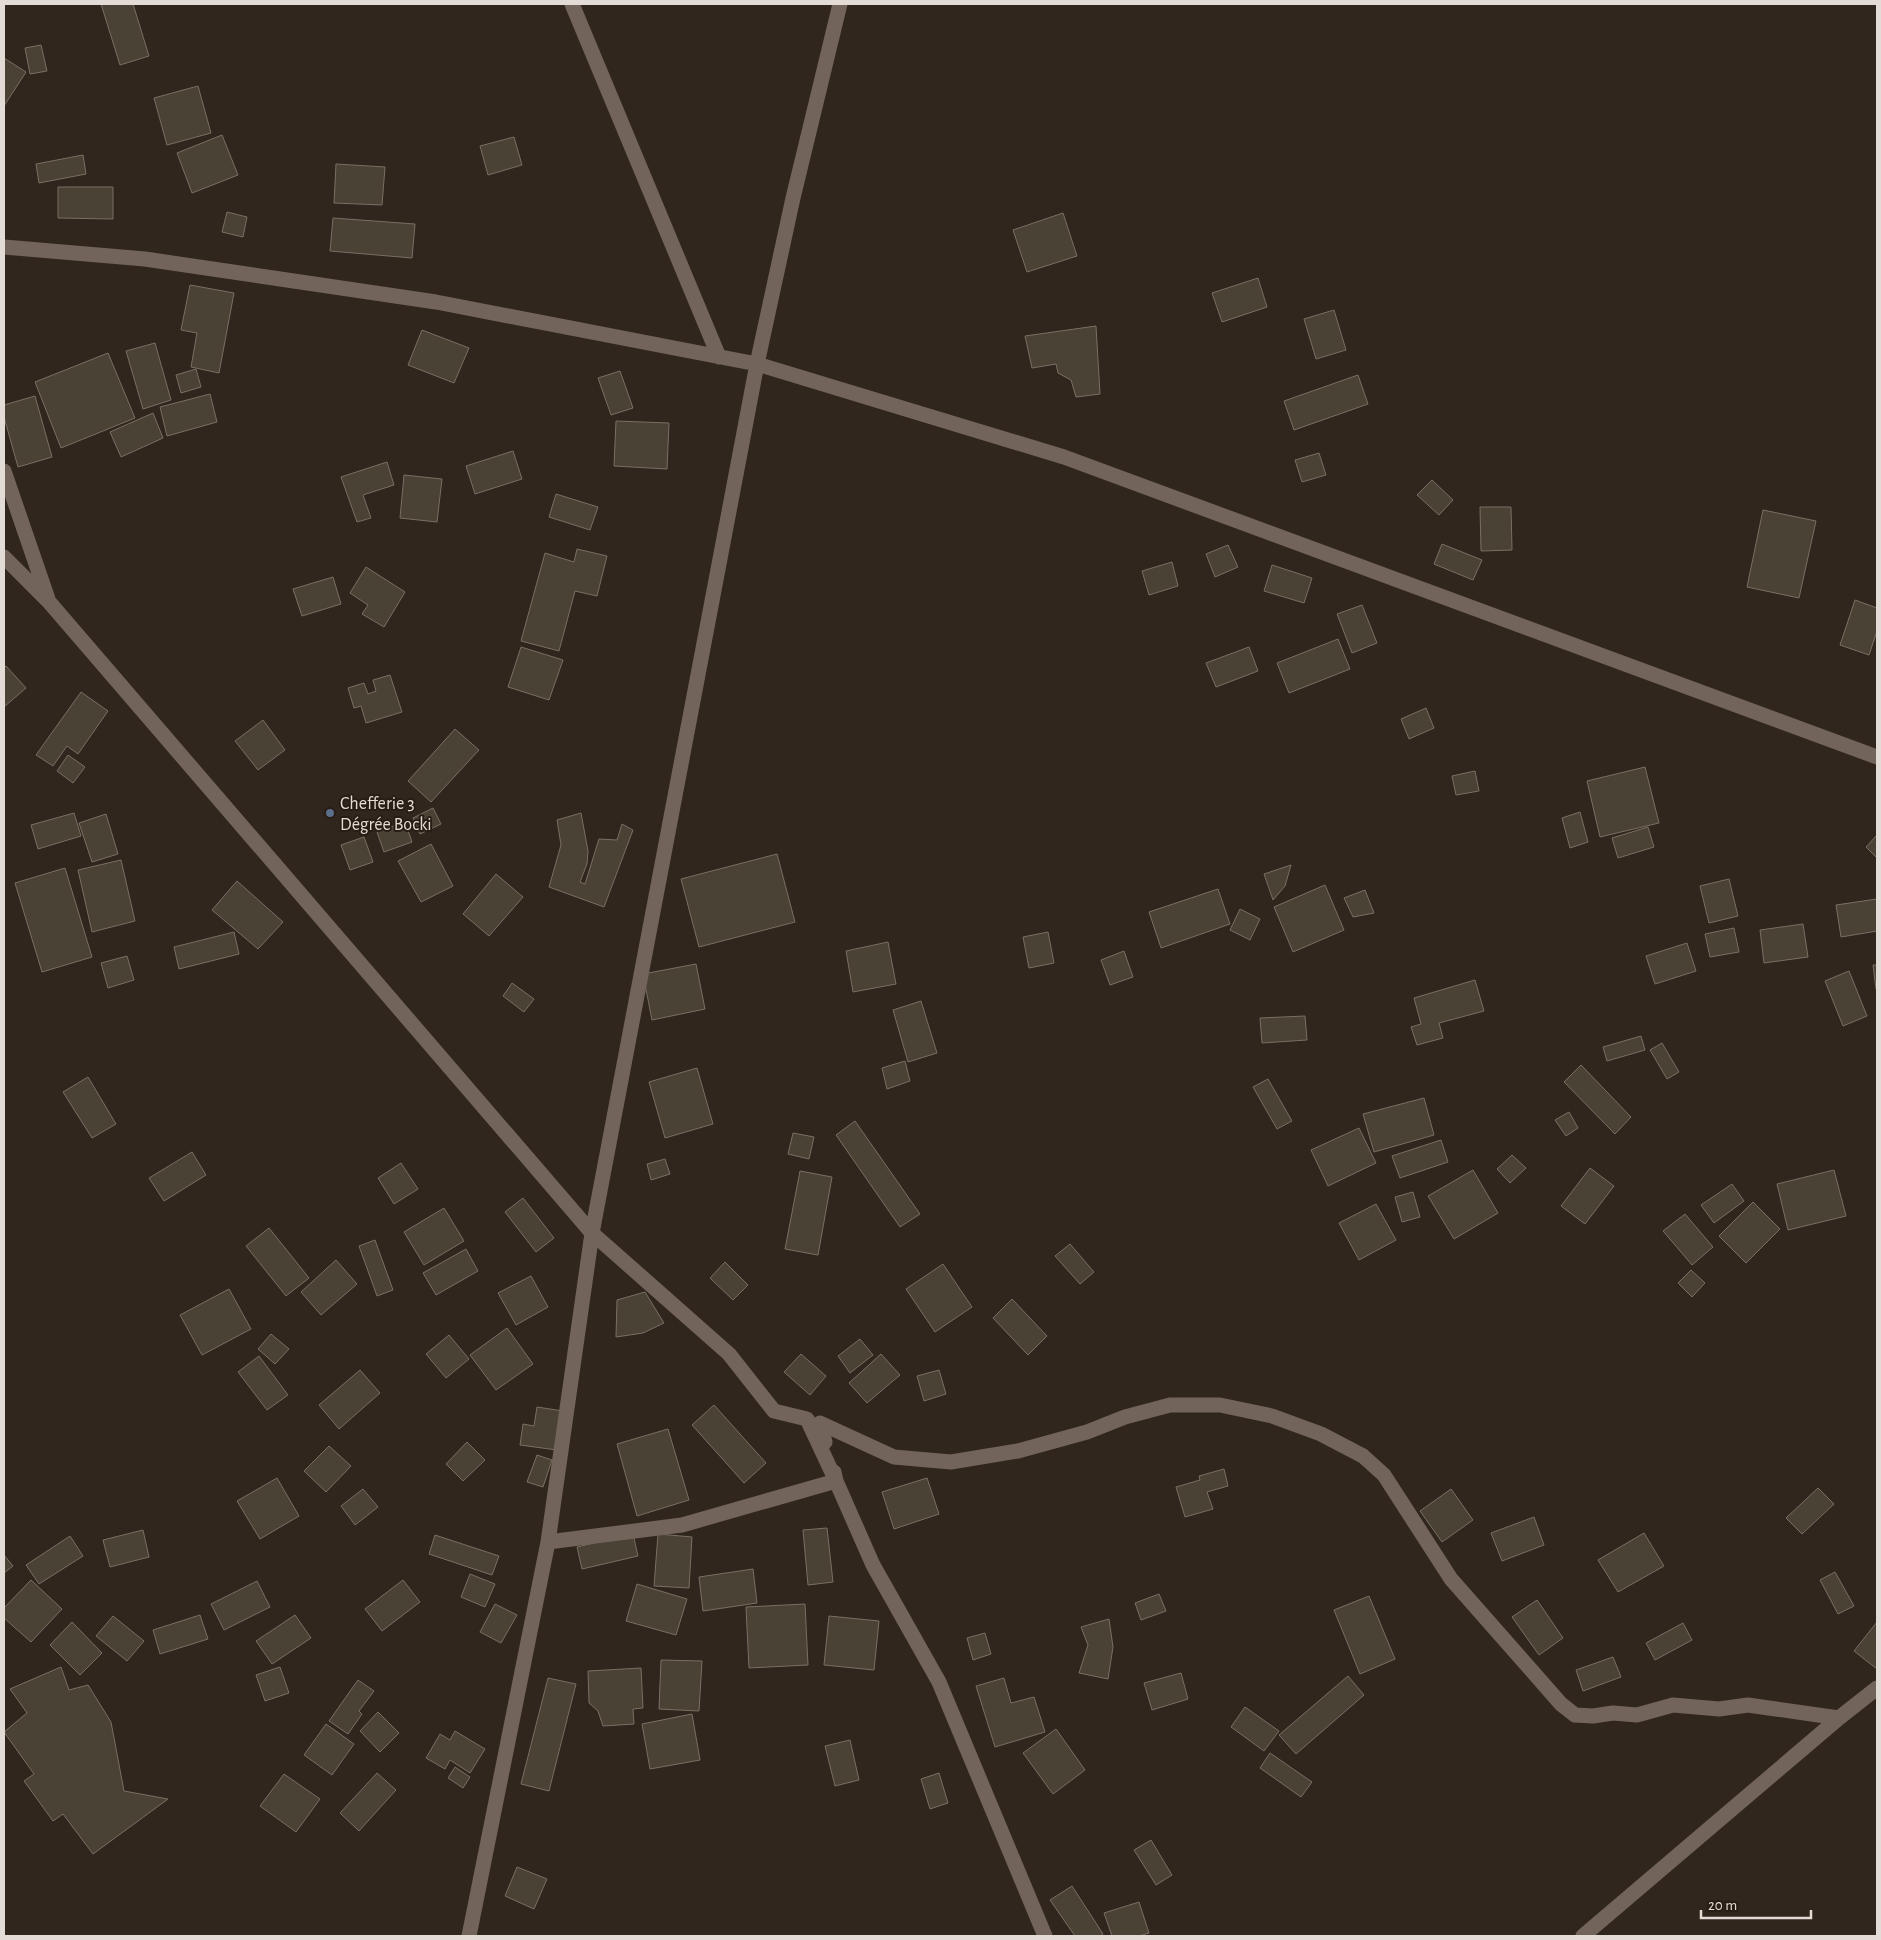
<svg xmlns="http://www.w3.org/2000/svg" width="1881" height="1940" viewBox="0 0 1881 1940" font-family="'Alegreya Sans',sans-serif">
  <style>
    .building { fill: #4b4236; stroke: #796f63 }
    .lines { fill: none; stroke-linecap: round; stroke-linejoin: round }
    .street { stroke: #72645b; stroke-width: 15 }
    .service-dot { fill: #5c6f8a; stroke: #271d14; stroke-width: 2 }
    .labels { text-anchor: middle; stroke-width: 4; stroke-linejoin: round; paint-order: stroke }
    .poi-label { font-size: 18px; fill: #e3dcd6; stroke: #271d14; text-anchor: start }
  </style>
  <rect width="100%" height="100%" fill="#31261e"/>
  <!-- building -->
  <path class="building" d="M101,4h32l16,52 -29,9z
    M41,45l6,26 -17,3 -5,-26z
    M4,58l22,14 -22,34z
    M198,86l13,47 -44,12 -13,-47z
    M222,135l16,40 -46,18 -15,-40z
    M514,137l8,28 -34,10 -8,-29z
    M83,155l3,19 -47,9 -3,-19z
    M336,164l49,3 -3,38 -48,-2z
    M58,187h55v32l-55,-1z
    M227,212l20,5 -4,20 -21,-5z
    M1063,213l14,43 -50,16 -14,-42z
    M333,218l82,6 -3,34 -82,-7z
    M1258,278l9,29 -45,15 -10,-29z
    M190,285l44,8 -15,80 -28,-6 6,-34 -16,-3z
    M1334,310l12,40 -30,9 -12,-40z
    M1096,326l4,68 -24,3 -5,-17 -13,-7 -2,-9 -24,4 -7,-32z
    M422,330l47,18 -15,35 -46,-18z
    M155,343l16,57 -28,9 -17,-58z
    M108,353l27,65 -74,30 -26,-66z
    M196,369l5,18 -20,6 -5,-18z
    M620,371l13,37 -22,7 -13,-37z
    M1358,375l10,29 -74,26 -10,-29z
    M210,394l7,28 -50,14 -7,-29z
    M35,396l17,61 -34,10 -14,-50v-12z
    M153,413l10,25 -42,19 -11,-25z
    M616,421l53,2 -2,46 -53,-3z
    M513,451l9,28 -47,15 -9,-28z
    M1319,453l7,22 -24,7 -7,-22z
    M387,462l7,23 -31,10 8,23 -14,4 -16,-45z
    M404,475l38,4 -5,43 -37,-4z
    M1432,480l21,20 -14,15 -22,-20z
    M556,494l42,13 -8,23 -41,-13z
    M1480,507h31l1,43 -31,1z
    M1763,510l53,11 -17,77 -52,-11z
    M1442,544l40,16 -9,20 -39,-16z
    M1228,545l10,22 -23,10 -9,-23z
    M577,549l30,7 -10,40 -22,-5 -16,60 -38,-10 24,-88 29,9z
    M1172,562l6,24 -29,9 -7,-24z
    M1272,565l40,13 -8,25 -40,-12z
    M366,567l39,25 -21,35 -22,-13 6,-9 -18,-12z
    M333,577l8,27 -39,12 -9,-27z
    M1855,600l22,8v23l-8,24 -29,-10z
    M1362,605l15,38 -25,10 -15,-39z
    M1338,639l12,30 -61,24 -12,-30z
    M521,647l42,13 -14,40 -41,-13z
    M1249,647l9,24 -42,16 -10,-24z
    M6,666l20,22 -22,19v-39z
    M390,675l12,37 -36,11 -5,-17 -7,2 -6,-20 16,-5 4,11 8,-3 -3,-11z
    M81,692l27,19 -30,43 -11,-8 -14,20 -17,-11z
    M1426,708l8,20 -25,11 -8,-20z
    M263,720l22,30 -27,20 -23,-29z
    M455,729l24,21 -48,52 -23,-21z
    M68,755l17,12 -12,16 -16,-12z
    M1645,767l14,56 -59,14 -13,-56z
    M1475,771l4,20 -23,4 -4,-19z
    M433,808l8,16 -21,10 -7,-16z
    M1580,812l8,30 -18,6 -8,-30z
    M74,813l7,23 -43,13 -7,-24z
    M581,813l7,38 -1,13 -7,18 5,2 14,-45 18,1 5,-16 11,6 -29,77 -55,-20 12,-42 -4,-25z
    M106,814l12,40 -26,8 -13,-39z
    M405,822l7,20 -28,10 -7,-20z
    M1648,827l6,20 -36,11 -6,-20z
    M1877,835v23l-11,-11z
    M364,837l9,25 -23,8 -9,-25z
    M431,844l22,42 -32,16 -23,-41z
    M777,854l18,68 -96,25 -18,-68z
    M121,860l14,61 -43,11 -14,-62z
    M1291,865l-6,21 -12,14 -9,-26z
    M65,868l27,89 -50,15 -27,-89z
    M496,874l27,23 -34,39 -26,-22z
    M1729,879l9,37 -29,7 -9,-37z
    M237,881l46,41 -25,27 -46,-39z
    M1325,885l19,45 -51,22 -19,-45z
    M1218,889l12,35 -69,24 -12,-36z
    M1365,890l9,23 -21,4 -9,-19z
    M1877,899v32l-36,6 -5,-32z
    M1240,909l20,10 -10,21 -20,-10z
    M1803,924l5,33 -44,6 -4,-33z
    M1734,928l5,24 -29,5 -5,-23z
    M234,932l5,22 -60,15 -5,-22z
    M1048,932l6,31 -25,5 -6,-31z
    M888,942l8,42 -43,8 -7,-41z
    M1687,943l9,28 -41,13 -9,-28z
    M1124,951l9,26 -23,8 -9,-25z
    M127,956l7,24 -26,8 -7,-25z
    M696,964l9,45 -53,11 -9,-46z
    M1873,965h4v24h-1z
    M1849,971l18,45 -24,10 -18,-45z
    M1475,980l9,31 -45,12 4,15 -26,7 -6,-18 10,-3 -7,-26z
    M512,983l22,16 -10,13 -21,-16z
    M921,1001l16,52 -29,9 -15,-52z
    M1305,1016l2,24 -45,3 -2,-25z
    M1641,1036l4,14 -38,11 -4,-14z
    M1662,1043l17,29 -12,7 -17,-29z
    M905,1061l5,20 -23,8 -5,-21z
    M1581,1065l50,52 -16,17 -51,-52z
    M697,1068l16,56 -48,14 -16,-56z
    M88,1077l28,47 -24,14 -29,-46z
    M1268,1079l24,42 -15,8 -24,-42z
    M1424,1098l10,37 -60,17 -11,-38z
    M1569,1112l9,16 -12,8 -11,-16z
    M855,1121l65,93 -20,13 -64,-92z
    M1359,1128l17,35 -48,23 -17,-36z
    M793,1133l21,4 -5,22 -21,-5z
    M1441,1140l7,22 -48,16 -8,-22z
    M192,1152l14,23 -42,26 -15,-23z
    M1512,1155l14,13 -16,15 -13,-14z
    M665,1159l5,15 -19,6 -4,-16z
    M401,1163l17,26 -24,15 -16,-26z
    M1590,1168l24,18 -29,38 -24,-18z
    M1473,1170l25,43 -44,26 -26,-43z
    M1834,1170l12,46 -58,14 -11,-46z
    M800,1171l32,6 -14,78 -33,-6z
    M1732,1184l12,17 -30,22 -13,-18z
    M1413,1192l7,25 -18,5 -7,-25z
    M523,1198l31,40 -18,14 -31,-40z
    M1753,1202l27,27 -34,34 -27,-27z
    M1376,1204l20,36 -37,20 -20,-37z
    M444,1208l20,33 -40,24 -20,-33z
    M1685,1214l28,33 -21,18 -29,-34z
    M269,1228l40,50 -23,18 -40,-50z
    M375,1240l18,50 -16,6 -18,-50z
    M1070,1244l24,28 -14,12 -25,-28z
    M466,1249l12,22 -42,24 -13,-22z
    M336,1260l21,24 -36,31 -20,-23z
    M725,1262l23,23 -15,15 -23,-22z
    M943,1264l29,43 -37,25 -29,-43z
    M1691,1270l14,13 -13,14 -14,-14z
    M531,1276l17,31 -32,18 -18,-32z
    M229,1289l22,40 -49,26 -22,-40z
    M645,1292l19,31 -21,10 -27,4 1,-37z
    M1012,1299l35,37 -19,19 -35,-37z
    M507,1328l26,36 -37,26 -26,-35z
    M271,1334l18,15 -14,15 -17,-15z
    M449,1335l20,24 -23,19 -20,-24z
    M860,1339l13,16 -23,18 -12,-17z
    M801,1354l25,22 -16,19 -26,-23z
    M881,1354l19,21 -33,28 -18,-20z
    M259,1356l29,39 -21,15 -29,-38z
    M360,1370l20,23 -41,36 -20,-24z
    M939,1370l7,24 -22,7 -7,-25z
    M714,1405l52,58 -22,20 -52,-58z
    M537,1407l26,4 -6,39 -37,-5 3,-21 11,2z
    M668,1429l21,71 -52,16 -20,-72z
    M467,1442l18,18 -22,21 -17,-17z
    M329,1446l22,20 -25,26 -22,-21z
    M537,1455l15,5 -9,27 -16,-5z
    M1224,1469l4,17 -21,6 6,17 -28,8 -9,-30 24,-7 -1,-4z
    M277,1478l22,38 -39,23 -23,-38z
    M927,1478l12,36 -45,15 -12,-37z
    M1818,1488l16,16 -32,30 -16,-16z
    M363,1489l15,18 -23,18 -14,-19z
    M1451,1489l22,31 -31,22 -22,-31z
    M1534,1517l10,28 -42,16 -11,-28z
    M827,1528l6,54 -25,3 -5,-55z
    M143,1530l6,27 -39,10 -7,-27z
    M1644,1533l20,33 -46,26 -20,-32z
    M633,1534l5,22 -56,13 -5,-22z
    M658,1534l34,3 -3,51 -35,-2z
    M435,1535l64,21 -7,19 -63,-21z
    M70,1536l13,20 -44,28 -13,-19z
    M4,1555l9,11 -9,7z
    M753,1569l4,34 -54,8 -4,-34z
    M1835,1572l19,34 -16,8 -18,-34z
    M470,1574l25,10 -10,23 -24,-10z
    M31,1580l31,29 -31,33 -27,-24v-10z
    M403,1580l17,22 -38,29 -17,-22z
    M257,1581l13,26 -46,23 -13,-26z
    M637,1584l50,15 -11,36 -50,-14z
    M1159,1594l7,17 -25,9 -6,-17z
    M1369,1596l26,63 -35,15 -26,-64z
    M1537,1600l26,38 -24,17 -27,-38z
    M495,1604l22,11 -16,28 -21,-11z
    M805,1604l3,61 -59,3 -3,-61z
    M200,1615l8,24 -48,15 -7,-24z
    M295,1615l16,23 -39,26 -16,-23z
    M113,1616l31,25 -17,20 -31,-25z
    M829,1616l50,5 -5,49 -50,-5z
    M1109,1619l4,28 -5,32 -29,-6 9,-28 -7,-18z
    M72,1622l30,31 -22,22 -30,-30z
    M1877,1622v47l-23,-18z
    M1683,1623l9,17 -37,20 -9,-17z
    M985,1633l6,21 -18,6 -6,-22z
    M1613,1657l8,20 -38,14 -7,-21z
    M661,1660l41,1 -3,50 -40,-2z
    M61,1667l8,23 19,-5 23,37 13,69 44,8 -75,55 -30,-40 -10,7 -29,-40 10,-7 -30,-42 23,-19 -17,-24z
    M280,1667l9,26 -24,8 -9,-26z
    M641,1668l2,40 -10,1 1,15 -31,2 -5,-15 -9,-8 -1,-32z
    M1181,1673l7,26 -36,11 -8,-27z
    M1348,1676l16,19 -68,59 -17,-19z
    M548,1678l28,6 -27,107 -28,-7z
    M1004,1678l7,25 23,-6 11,35 -50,15 -19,-61z
    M358,1680l16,11 -15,20 3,3 -14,20 -19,-13z
    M1245,1707l34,24 -15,20 -33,-24z
    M378,1712l21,21 -19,19 -20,-21z
    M692,1714l8,46 -50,9 -8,-45z
    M326,1724l28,20 -22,31 -28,-20z
    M1056,1729l29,41 -32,24 -30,-41z
    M455,1731l30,18 -15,24 -20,-13 -5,9 -19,-11 14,-24 10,6z
    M850,1740l9,40 -24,6 -10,-40z
    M1270,1753l42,29 -11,15 -41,-29z
    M455,1767l15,10 -7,11 -15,-10z
    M377,1773l19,17 -37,41 -19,-18z
    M939,1773l9,30 -18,6 -9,-30z
    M284,1774l36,25 -24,33 -36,-26z
    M1151,1840l21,35 -16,10 -22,-35z
    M517,1867l30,12 -13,30 -29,-13z
    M1072,1886l31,48 -3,2h-25l-25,-36z
    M1139,1902l10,31 -10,3h-27l-8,-23z"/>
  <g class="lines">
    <!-- street -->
    <path class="street" d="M572,4l147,353
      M4,247l141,12 291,43 321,62 307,93 813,300
      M4,471l44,128
      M4,557l46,46 542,630 137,121 45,57 33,8 29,62 37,84 66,117 106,254
      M825,1442l-5,-19 74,34 57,5 67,-11 69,-19 38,-15 45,-12h50l52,11 49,18 42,22 21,19 67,104 110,125 14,11 18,1 20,-3 24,2 36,-10 46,4 29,-4 91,13
      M548,1542l134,-17 154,-44 -2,-9
      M469,1936l79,-394 44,-309 165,-869 36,-166 47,-194
      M1583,1936l256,-218 38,-30"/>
  </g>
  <!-- markers -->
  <circle class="service-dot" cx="330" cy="813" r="5"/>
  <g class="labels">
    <!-- poi labels -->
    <g class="poi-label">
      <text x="340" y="809">Chefferie 3<tspan x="340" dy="21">Dégrée Bocki</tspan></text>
    </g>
  </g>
  <!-- border -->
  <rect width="1881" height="1940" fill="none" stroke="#e3dcd6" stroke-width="10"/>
  <!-- scale -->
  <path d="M1701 1910v8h110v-8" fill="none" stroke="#e3dcd6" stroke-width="2.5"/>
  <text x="1708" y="1910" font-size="15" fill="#e3dcd6" stroke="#271d14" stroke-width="4" paint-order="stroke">20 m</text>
</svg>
